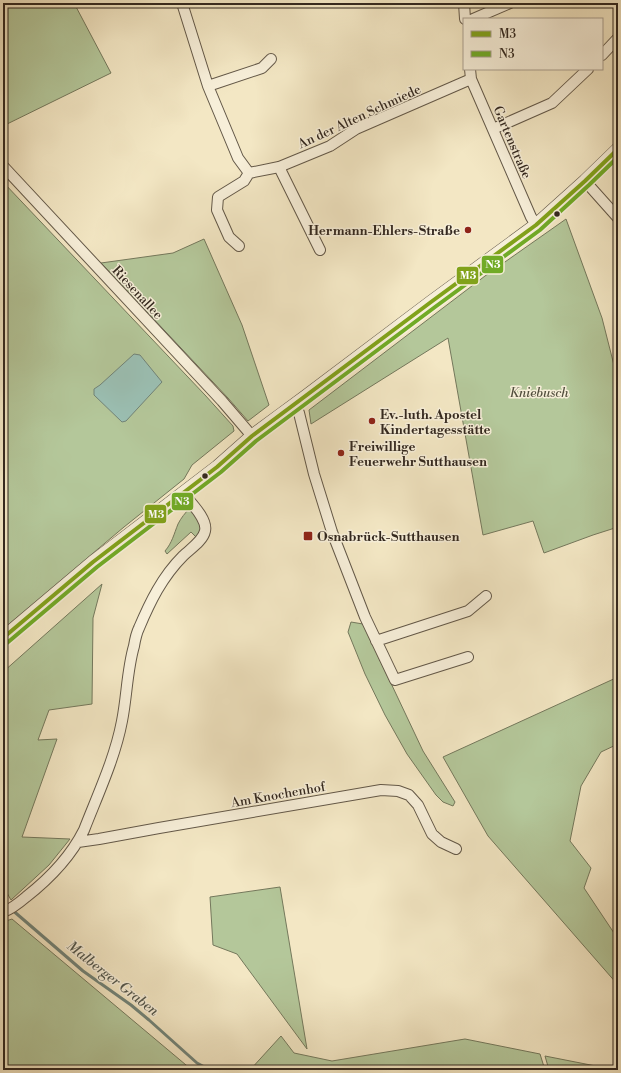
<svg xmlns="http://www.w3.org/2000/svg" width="621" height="1073" viewBox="0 0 621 1073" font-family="'Libre Bodoni',serif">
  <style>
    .green { fill: #b4c79a; stroke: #74785c }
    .water { fill: #9bc0b4; stroke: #718378 }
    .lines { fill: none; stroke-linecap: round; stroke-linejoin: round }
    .stream { stroke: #718378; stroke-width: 3 }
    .minor-casing { stroke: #635848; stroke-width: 12 }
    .tertiary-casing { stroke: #635848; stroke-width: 14 }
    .minor { stroke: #f7efd9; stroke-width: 10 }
    .tertiary { stroke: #f7efd9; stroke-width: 13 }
    .bus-1-casing { stroke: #f7efd9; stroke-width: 7 }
    .bus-2-casing { stroke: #f7efd9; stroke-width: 7 }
    .bus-1 { stroke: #81a21a; stroke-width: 4 }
    .bus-2 { stroke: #71ab26; stroke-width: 4 }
    .bus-dot { fill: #33281f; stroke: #f7efd9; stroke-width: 1.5 }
    .poi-dot { fill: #8f2418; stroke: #f7efd9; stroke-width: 1.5 }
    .labels { text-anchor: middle; stroke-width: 3; stroke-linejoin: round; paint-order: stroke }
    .street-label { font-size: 13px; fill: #33281f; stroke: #f7efd9 }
    .poi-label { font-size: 13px; font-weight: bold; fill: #33281f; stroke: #f7efd9; text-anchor: start }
    .park-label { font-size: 13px; font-style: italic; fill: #53503e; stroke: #f7efd9 }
    .water-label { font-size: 14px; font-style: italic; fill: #52564c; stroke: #f7efd9 }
    .line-badge { stroke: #f7efd9; stroke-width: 1.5 }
    .badge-label { font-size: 11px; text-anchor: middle; font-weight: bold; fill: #fff }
  </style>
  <rect width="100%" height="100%" fill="#f3e7c4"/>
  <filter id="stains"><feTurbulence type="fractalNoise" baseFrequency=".005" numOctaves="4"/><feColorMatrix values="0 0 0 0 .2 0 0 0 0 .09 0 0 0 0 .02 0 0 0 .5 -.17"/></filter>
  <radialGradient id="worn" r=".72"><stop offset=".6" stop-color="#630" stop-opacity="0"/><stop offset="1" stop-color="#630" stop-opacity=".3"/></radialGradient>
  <!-- green -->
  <path class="green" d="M3,3h71l37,70 -108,53z
    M3,182l202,213 28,31 1,5 -42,34 -8,14 -60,48 -121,102z
    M566,219l36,99 16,63v146l-25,8 -49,18 -11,-32 -50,14 -35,-197 -137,86 -2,-14 176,-134z
    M204,239l38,86 27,80 -21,16 -20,-23 -127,-135 72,-10z
    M190,508l11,17 -1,6 -4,6 -5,-5 -24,22 -2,-3c7,-8 9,-17 13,-27 3,-6 7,-11 12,-16z
    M102,584l-9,34 -1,86 -43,6 -11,30 19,-1 -35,98 48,2 -21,26 -38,35 -8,-14v-214z
    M351,622l12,2 60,127 32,51 -2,4 -10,-4 -7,-7 -29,-41 -22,-39 -20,-41 -17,-42z
    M618,677v67l-17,8 -20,34 -11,55 21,27 -7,20 34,51v46l-130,-149 -45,-79z
    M280,887l27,162 -70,-95 -24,-9 -3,-48z
    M12,919l180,151h-189v-148z
    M281,1036l13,17 38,8 133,-22 75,15 5,16h-295z
    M545,1056l71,14h-67z"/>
  <!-- water -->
  <path class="water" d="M134,354l6,1 22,27 -36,39 -4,1 -28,-27v-6l6,-4z"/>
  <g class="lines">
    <!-- stream -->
    <path class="stream" d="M3,902l80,69 48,34 18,15 48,43 13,7"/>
    <defs>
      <path id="minor" d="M182,3l26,83 30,72 11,15 30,-6 51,-21 26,-17 115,-50
        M464,3l1,16
        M473,19l37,-16
        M602,55l16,-17
        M470,69l1,10 60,138 5,8
        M208,86l54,-18 9,-9
        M493,129l59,-26 36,-34
        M3,166l219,235 30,35
        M279,167l41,83
        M585,181l33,37
        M239,246l-10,-9 -12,-27 1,-13 26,-16 5,-8
        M294,405l5,8 15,61 18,58 33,85 30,63 73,-23
        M376,641l92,-30 18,-15
        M78,842l21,-3 60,-11 222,-38 17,1 11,4 9,10 14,29 9,8 15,7
        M3,912c9,-3 16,-9 23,-15 23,-18 45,-41 58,-67 14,-36 31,-72 38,-109 5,-25 5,-51 12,-75 1,-6 2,-12 5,-18 11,-26 23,-51 44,-72 7,-7 20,-15 22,-25 3,-12 -15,-29 -22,-38"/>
      <path id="tertiary" d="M3,638l90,-76 124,-95 35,-31 27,-20 26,-19 126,-95 105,-77 49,-44 33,-32"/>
    </defs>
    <!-- minor casing -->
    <use href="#minor" class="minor-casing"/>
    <!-- tertiary casing -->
    <use href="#tertiary" class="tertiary-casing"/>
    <!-- minor -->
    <use href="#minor" class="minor"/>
    <!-- tertiary -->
    <use href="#tertiary" class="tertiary"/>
    <defs>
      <path id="bus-1" d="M3,638l90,-76 124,-95 35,-31 179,-134 105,-77 49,-44 33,-32"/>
      <path id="bus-2" d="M7,643l90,-76 124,-95 35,-31 179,-134 105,-77 49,-45 29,-28"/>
    </defs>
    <!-- bus-1 casing -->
    <use href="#bus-1" class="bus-1-casing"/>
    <!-- bus-2 casing -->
    <use href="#bus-2" class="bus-2-casing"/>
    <!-- bus-1 -->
    <use href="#bus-1" class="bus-1"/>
    <!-- bus-2 -->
    <use href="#bus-2" class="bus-2"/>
  </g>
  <!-- markers -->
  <g class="bus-dot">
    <circle cx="557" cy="214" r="3.5"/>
    <circle cx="205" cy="476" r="3.5"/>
  </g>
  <g class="poi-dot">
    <circle cx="468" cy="230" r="4"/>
    <circle cx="372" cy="421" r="4"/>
    <circle cx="341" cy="453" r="4"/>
    <rect x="303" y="531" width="10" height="10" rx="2"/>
  </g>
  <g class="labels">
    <!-- street labels -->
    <g class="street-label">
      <text transform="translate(359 116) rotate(-25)" y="5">An der Alten Schmiede</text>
      <text transform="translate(513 142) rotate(67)" y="5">Gartenstraße</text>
      <text transform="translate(138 292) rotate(47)" y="5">Riesenallee</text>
      <text transform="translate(278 794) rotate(-10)" y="5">Am Knochenhof</text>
    </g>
    <!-- poi labels -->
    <g class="poi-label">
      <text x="460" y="235" text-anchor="end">Hermann-Ehlers-Straße</text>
      <text x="380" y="419">Ev.-luth. Apostel<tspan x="380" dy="15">Kindertagesstätte</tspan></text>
      <text x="349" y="451">Freiwillige<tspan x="349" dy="15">Feuerwehr Sutthausen</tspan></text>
      <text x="317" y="541">Osnabrück-Sutthausen</text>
    </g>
    <!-- park labels -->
    <g class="park-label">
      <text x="539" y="397">Kniebusch</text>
    </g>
    <!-- water labels -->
    <g class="water-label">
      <text transform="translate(113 978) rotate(38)" y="5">Malberger Graben</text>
    </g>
  </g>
  <g class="line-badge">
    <rect x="481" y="255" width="23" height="19" rx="4" fill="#71ab26"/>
    <rect x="456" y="266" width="23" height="19" rx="4" fill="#81a21a"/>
    <rect x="171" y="492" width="23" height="19" rx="4" fill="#71ab26"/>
    <rect x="144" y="504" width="23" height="20" rx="4" fill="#81a21a"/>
  </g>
  <g class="badge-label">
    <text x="493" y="268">N3</text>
    <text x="468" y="279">M3</text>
    <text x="182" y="505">N3</text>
    <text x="156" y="518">M3</text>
  </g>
  <!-- margin -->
  <rect width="621" height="1073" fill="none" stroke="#f3e7c4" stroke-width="16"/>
  <rect x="4" y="4" width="613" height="1065" fill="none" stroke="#33281f" stroke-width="2"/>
  <rect x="8" y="8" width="605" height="1057" fill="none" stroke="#33281f"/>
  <!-- legend -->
  <rect x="463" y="18" width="140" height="52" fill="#f7efd9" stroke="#a99f8f"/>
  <rect x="471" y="31" width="20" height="6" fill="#81a21a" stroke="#a99f8f"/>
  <text x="499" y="38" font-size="12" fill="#33281f">M3</text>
  <rect x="471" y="51" width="20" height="6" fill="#71ab26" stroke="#a99f8f"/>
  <text x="499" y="58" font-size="12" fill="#33281f">N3</text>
  <rect width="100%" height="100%" filter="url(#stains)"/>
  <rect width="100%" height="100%" fill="url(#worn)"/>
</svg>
